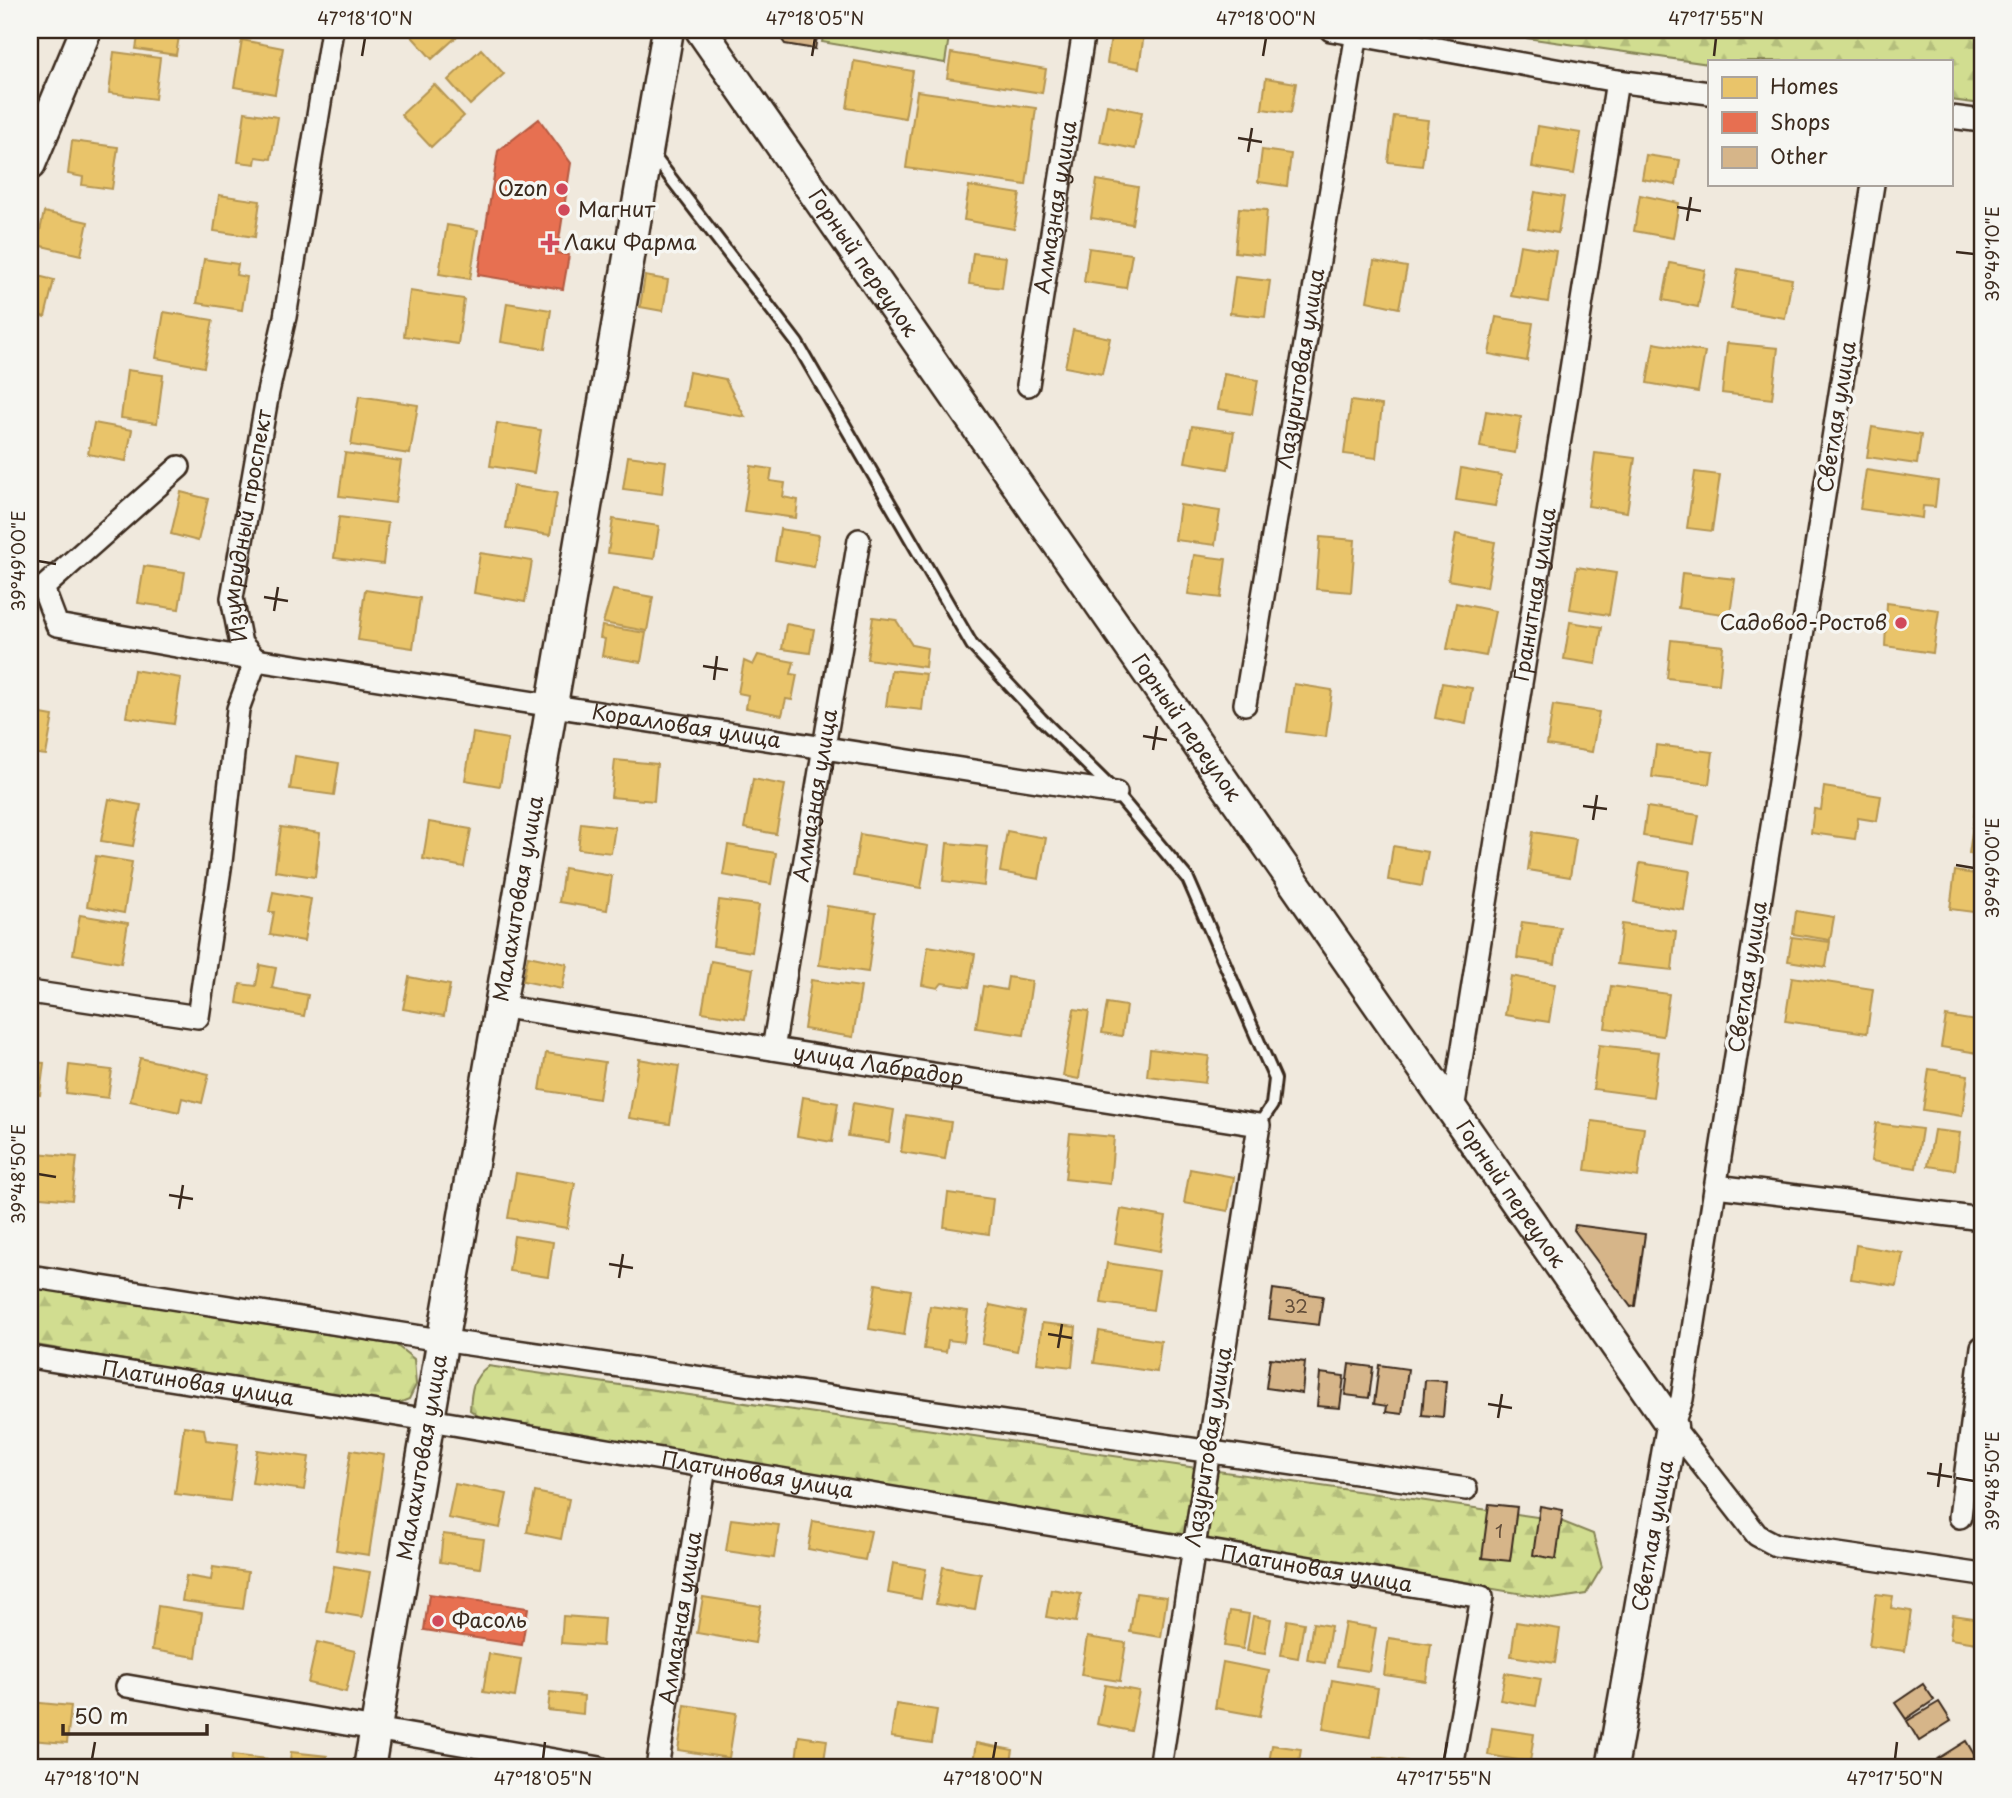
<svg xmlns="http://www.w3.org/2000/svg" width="2012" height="1798" viewBox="0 0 2012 1798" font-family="'Playpen Sans',sans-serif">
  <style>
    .forest { fill: url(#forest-firs); stroke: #868457; stroke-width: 2 }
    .pitch { fill: #d1dd90; stroke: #868457; stroke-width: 2 }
    .homes { fill: #e9c46a; stroke: #b59653; stroke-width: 2 }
    .shops { fill: #e76f51; stroke: #b35a42; stroke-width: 2 }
    .building { fill: #d6b589; stroke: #3b2a1e; stroke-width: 2 }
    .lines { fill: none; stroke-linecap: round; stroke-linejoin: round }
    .lane-casing { stroke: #3b2a1e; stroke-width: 16 }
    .street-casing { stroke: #3b2a1e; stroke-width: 26 }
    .secondary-casing { stroke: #3b2a1e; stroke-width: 35 }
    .lane { stroke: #f6f6f2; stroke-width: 10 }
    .street { stroke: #f6f6f2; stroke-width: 21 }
    .secondary { stroke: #f6f6f2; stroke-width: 30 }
    .ticks { fill: none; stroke: #3b2a1e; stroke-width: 2.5 }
    .poi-dot { fill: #d1495b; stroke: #f6f6f2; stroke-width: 2.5 }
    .labels { text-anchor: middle; stroke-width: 7; stroke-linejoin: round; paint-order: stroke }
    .number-label { font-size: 18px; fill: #624d39 }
    .poi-label { font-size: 21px; fill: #3b2a1e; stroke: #f6f6f2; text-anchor: start }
    .street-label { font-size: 21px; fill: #3b2a1e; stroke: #f6f6f2 }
    .neatline { fill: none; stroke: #3b2a1e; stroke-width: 2.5 }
    .ticks-label { font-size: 18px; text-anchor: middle; fill: #3b2a1e }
  </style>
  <defs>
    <pattern id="forest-firs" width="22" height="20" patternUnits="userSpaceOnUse" patternTransform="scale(1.75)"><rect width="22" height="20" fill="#d1dd90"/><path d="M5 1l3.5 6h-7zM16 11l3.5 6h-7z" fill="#b4be7c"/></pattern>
  </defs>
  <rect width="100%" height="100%" fill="#f0e9dd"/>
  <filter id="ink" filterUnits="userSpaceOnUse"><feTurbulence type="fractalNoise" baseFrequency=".0143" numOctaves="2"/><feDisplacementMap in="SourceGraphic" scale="14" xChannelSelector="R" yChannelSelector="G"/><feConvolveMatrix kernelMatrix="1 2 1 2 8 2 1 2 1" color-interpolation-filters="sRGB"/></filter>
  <g filter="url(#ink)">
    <!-- forest -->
    <path class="forest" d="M1471,30h511v74l-31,-4v-39h-242v3z
      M30,1287l366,58 18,14 2,26 -7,14 -17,7 -362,-62z
      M488,1366l1070,154 35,14 9,33 -16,27 -33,5 -1069,-179 -14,-10c1,-19 2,-32 18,-44z"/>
    <!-- pitch -->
    <path class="pitch" d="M824,30h126l-5,33 -123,-21z"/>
    <!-- homes -->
    <path class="homes" d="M139,30h41l-4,25 -40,-6z
      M406,30h56l1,1 -31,28z
      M1112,30l32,4 -5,34 -32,-5z
      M242,40l41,8 -8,46 -41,-7z
      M481,49l23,25 -34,31 -22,-25z
      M114,52l46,6 -5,41 -46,-6z
      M951,53l95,16 -4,24 -95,-15z
      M854,61l59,10 -8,47 -58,-10z
      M1266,78l30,5 -5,30 -29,-4z
      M434,84l30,32 -33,31 -30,-32z
      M917,91l119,17 -10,77 -120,-17z
      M1107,105l35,7 -7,37 -35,-7z
      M245,112l33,5 -7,42 -15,-2 -1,7 -17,-2z
      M1394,116l34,4 -6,46 -34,-4z
      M1538,126l43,7 -7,41 -42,-7z
      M72,141l46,6 -6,42 -30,-4 1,-8 -15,-3z
      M1262,150l29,4 -4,32 -29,-4z
      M1646,155l34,5 -4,25 -34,-6z
      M1097,180l41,7 -6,37 -41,-6z
      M969,186l51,8 -6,35 -50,-9z
      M1535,192l29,5 -6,36 -30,-5z
      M219,195l41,6 -5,36 -41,-6z
      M1640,195l39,8 -6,35 -39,-7z
      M1239,208l28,2 -4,45 -28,-3z
      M44,212l44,10 -7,33 -44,-10z
      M447,225l31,5 -8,49 -31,-5z
      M1520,245l36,6 -8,51 -37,-6z
      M1089,248l43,6 -6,34 -42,-6z
      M973,253l33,4 -4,31 -33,-4z
      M204,259l34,5 -2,11 11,2 -5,33 -45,-7z
      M1374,261l33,6 -8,41 -32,-7z
      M1670,263l35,7 -7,37 -35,-7z
      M1738,269l54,10 -7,39 -54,-9z
      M30,274l24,6 -9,37 -15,-4z
      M645,276l23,4 -5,31 -23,-4z
      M1235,277l35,4 -5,36 -35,-4z
      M410,291l54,8 -6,45 -54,-8z
      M507,303l44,7 -6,39 -44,-7z
      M164,312l49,8 -9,47 -48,-9z
      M1496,317l37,6 -6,38 -38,-7z
      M1073,330l37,8 -8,36 -37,-7z
      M1654,343l51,9 -7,40 -51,-9z
      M1727,343l51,5 -6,51 -50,-6z
      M30,365l3,2 1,28 -4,2z
      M127,370l36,5 -6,48 -36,-5z
      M689,372l36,7 20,38 -62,-11z
      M1224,374l34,6 -6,34 -34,-5z
      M359,396l59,9 -8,49 -59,-9z
      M1351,401l31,4 -6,53 -32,-4z
      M1486,411l35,6 -6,36 -35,-6z
      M94,423l38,7 -6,31 -38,-7z
      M497,423l44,7 -7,43 -44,-7z
      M1192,426l42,6 -6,37 -43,-7z
      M1872,427l49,8 -4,29 -50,-7z
      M345,453l56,8 -6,42 -56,-7z
      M1595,453l40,5 -8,54 -39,-6z
      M628,456l38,5 -4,33 -39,-5z
      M751,466l21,3 -2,12 15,2 -2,14 15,3 -2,18 -52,-7z
      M1461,468l40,7 -6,31 -39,-6z
      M1866,470l72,11 -3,26 -12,-1 -1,12 -62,-9z
      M1695,472l25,3 -8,56 -25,-3z
      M513,486l44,7 -7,42 -44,-7z
      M181,492l27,7 -10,42 -27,-7z
      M1180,505l40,6 -5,34 -40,-5z
      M339,517l49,6 -5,41 -49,-6z
      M613,519l46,7 -5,33 -46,-6z
      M780,529l39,6 -5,32 -39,-7z
      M1456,534l39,8 -8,45 -39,-7z
      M1320,537l35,3 -4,52 -35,-3z
      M480,553l52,8 -7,41 -51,-9z
      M1194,555l32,4 -5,39 -33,-4z
      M144,566l41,6 -6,37 -41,-6z
      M1577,567l39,6 -7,42 -39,-6z
      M1682,573l53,6 -5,36 -52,-7z
      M365,590l55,8 -7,50 -55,-8z
      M613,590l40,7 -6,34 -44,-8z
      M1456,603l39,8 -9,45 -39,-7z
      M1887,603l52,7 -6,43 -48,-7z
      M873,617l23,3 16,25 15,3 -2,19 -58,-8z
      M1570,622l32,5 -6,37 -32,-5z
      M786,624l28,5 -4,24 -28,-4z
      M602,626l44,7 -5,29 -39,-6 3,-17 -5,-1z
      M1671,640l52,6 -4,38 -52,-6z
      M758,655l36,7 -3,12 6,1 -5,25 -6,-1 -4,16 -36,-7 2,-13 -10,-2 6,-32 9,4z
      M134,670l47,8 -7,46 -48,-7z
      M891,670l35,4 -4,36 -36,-4z
      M1442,683l30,5 -6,36 -31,-6z
      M1294,684l38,6 -6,47 -39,-5z
      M1981,689h1v25l-5,-1z
      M1553,705l46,7 -7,40 -45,-7z
      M30,712l23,4 -7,39 -16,-2z
      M473,733l35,6 -8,47 -35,-6z
      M1656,745l57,7 -4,32 -57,-7z
      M295,756l44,7 -5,32 -44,-6z
      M615,760l42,4 -3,37 -43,-4z
      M753,779l32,6 -9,49 -32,-6z
      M1824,787l57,9 -4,25 -19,-3 -3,21 -44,-6 3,-24 7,1z
      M109,799l32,6 -8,41 -32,-5z
      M1647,807l52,8 -5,29 -51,-8z
      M1975,811l7,1v44l-13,-2z
      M429,822l42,7 -7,38 -41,-8z
      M581,823l34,4 -4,26 -33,-4z
      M281,827l39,6 -5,44 -40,-6z
      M1007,831l39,7 -7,41 -39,-7z
      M1533,832l43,7 -6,38 -42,-7z
      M860,834l68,12 -7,42 -68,-12z
      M947,843l41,4 -4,39 -41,-5z
      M728,845l48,8 -5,31 -48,-9z
      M1393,846l35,6 -6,34 -34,-6z
      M96,856l36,6 -8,51 -37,-7z
      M1640,863l50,8 -6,39 -50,-8z
      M564,868l48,8 -5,34 -48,-8z
      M1955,871l27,4v38l-32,-4z
      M273,892l38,7 -7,42 -34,-6 4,-23h-5z
      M719,900l40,5 -7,47 -39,-6z
      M827,906l49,7 -8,59 -49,-7z
      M1796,911l38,6 -4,23 -37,-6z
      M80,915l48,8 -7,40 -48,-9z
      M1522,922l38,5 -5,37 -38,-6z
      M1622,924l54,7 -4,39 -55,-6z
      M1792,937l38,5 -4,25 -38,-6z
      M928,946l47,8 -6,33 -27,-4 -4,5 -16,-3z
      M528,956l39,8 -5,25 -39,-8z
      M711,961l42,8 -8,50 -43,-7z
      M260,965l16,3 -4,20 36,7 -4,21 -67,-13 3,-19 16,2z
      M1511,976l44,8 -6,38 -44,-7z
      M409,977l41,8 -6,31 -41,-7z
      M1008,977l24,4 -8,54 -48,-7 7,-42 23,4z
      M1792,977l81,12 -6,44 -82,-12z
      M811,980l50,7 -8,50 -49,-8z
      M1611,986l58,8 -6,42 -58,-8z
      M1107,1003l19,3 -4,30 -20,-3z
      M1074,1009l15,2 -10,68 -16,-3z
      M1946,1016l36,6v24h-3l-1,7 -37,-6z
      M1599,1045l60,7 -6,45 -60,-8z
      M1150,1049l59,7 -4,27 -58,-7z
      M546,1053l59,9 -6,37 -59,-9z
      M140,1058l69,16 -7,29 -20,-5 -3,14 -49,-11z
      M639,1059l40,7 -9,58 -41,-6z
      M30,1062l14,1 -4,32 -10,-2z
      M69,1065l43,5 -4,28 -42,-5z
      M1929,1069l39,6 -6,41 -39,-6z
      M803,1097l35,6 -6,39 -35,-6z
      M853,1103l41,7 -5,32 -41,-6z
      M906,1115l45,7 -6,37 -44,-7z
      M1592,1121l52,7 -6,49 -53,-7z
      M1876,1123l46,6 -6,39 -45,-7z
      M1934,1130l26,3 -5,37 -27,-4z
      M1070,1133l44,4 -4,47 -45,-5z
      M36,1153l41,4 -5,43 -41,-4z
      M1190,1169l44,8 -6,34 -44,-8z
      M516,1173l59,10 -8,45 -59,-10z
      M948,1193l45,6 -4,35 -45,-7z
      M1121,1209l45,8 -6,34 -45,-8z
      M514,1236l39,6 -5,35 -39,-6z
      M1856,1245l47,8 -6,33 -46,-7z
      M1107,1263l52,8 -6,39 -52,-7z
      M876,1284l35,6 -7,45 -35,-6z
      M990,1305l35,7 -8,39 -35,-7z
      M930,1306l38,5 -4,31 -16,-2 -2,12 -22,-3z
      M1042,1323l34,4 -4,40 -35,-4z
      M1099,1331l62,10 -4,31 -63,-9z
      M184,1426l20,3 2,11 32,4 -8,57 -55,-7z
      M257,1450l52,7 -5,33 -52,-7z
      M351,1450l33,5 -15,100 -33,-5z
      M455,1484l52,10 -7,34 -52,-10z
      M535,1492l34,7 -8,40 -34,-7z
      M731,1519l48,6 -5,33 -48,-7z
      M813,1521l58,10 -6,29 -57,-11z
      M443,1534l41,5 -4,29 -40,-6z
      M893,1563l33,6 -5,30 -33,-6z
      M334,1566l36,6 -8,45 -36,-6z
      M213,1567l35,5 -5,37 -61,-8 4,-25 25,4z
      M943,1567l38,7 -6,36 -39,-6z
      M1051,1589l30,5 -5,28 -30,-5z
      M1136,1593l31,4 -6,40 -31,-5z
      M1876,1594l17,2 -2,12 20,3 -6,40 -36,-5z
      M703,1597l58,9 -6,37 -58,-10z
      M158,1606l44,7 -6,44 -44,-7z
      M1230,1611l19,3 -6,35 -19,-3z
      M1953,1615l28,4 -4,24 -27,-4z
      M563,1616l41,3 -2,27 -41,-3z
      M1253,1616l18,3 -6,35 -18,-3z
      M1287,1620l17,3 -6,35 -17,-3z
      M1516,1622l44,7 -5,34 -44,-7z
      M1313,1623l18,3 -6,37 -18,-3z
      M1345,1623l31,5 -7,43 -32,-5z
      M1087,1637l39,6 -6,38 -39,-6z
      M1389,1638l42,6 -5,37 -42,-6z
      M317,1642l38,9 -9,41 -38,-9z
      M489,1654l32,5 -6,38 -32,-5z
      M1223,1662l46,9 -9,45 -45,-8z
      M1505,1673l36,6 -5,27 -36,-6z
      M1332,1680l46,8 -8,49 -47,-8z
      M1105,1685l34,6 -8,40 -34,-7z
      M550,1692l34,4 -1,18 -35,-4z
      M30,1702l41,4 -4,37 -37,-3z
      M896,1704l41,6 -5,33 -41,-6z
      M685,1705l51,8 -7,45 -51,-8z
      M1492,1728l42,6 -4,28 -42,-7z
      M799,1736l28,4 -4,28h-28z
      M976,1743l37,7 -3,18h-38z
      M1272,1745l29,4 -3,19h-30z
      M291,1752l36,4 -2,12h-36z
      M232,1755l35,4 2,7 5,2h-43z
      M1374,1757l33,4 -1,7h-33z
      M1476,1762l43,6h-44z"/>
    <!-- shops -->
    <path class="shops" d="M539,119l32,44 -14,90 12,2 -6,34 -85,-14 20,-124z
      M429,1594l99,14 -6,37 -98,-15z"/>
    <!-- building -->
    <path class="building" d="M775,30h43l-3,19 -30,-5z
      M1575,1225l70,9 -10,72 -4,1 -57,-77z
      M1273,1289l50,7 -4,29 -50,-6z
      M1270,1358l35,4 -3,31 -36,-5z
      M1349,1364l24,3 -4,31 -24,-3z
      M1379,1365l29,4 -6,45 -16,-2 1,-6 -13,-2z
      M1320,1373l24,3 -4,32 -23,-2z
      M1425,1380l21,1 -3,36 -21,-2z
      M1489,1504l28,3 -7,54 -28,-3z
      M1540,1506l23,4 -7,49 -23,-4z
      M1923,1684l11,16 -28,19 -11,-16z
      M1939,1702l12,19 -32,20 -12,-20z
      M1966,1741l12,20 -11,7h-25l-5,-9z"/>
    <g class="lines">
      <defs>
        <path id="lane" d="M653,155l144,188 175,302 69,74 75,74 72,86 87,200 -3,26 -13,20"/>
        <g id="street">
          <path d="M1331,30l286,51 92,12"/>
          <path d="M1951,117l31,4"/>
          <path d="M1873,184l-191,1215 -10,27 85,109 19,10 206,30"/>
          <path id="s1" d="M1028,385l56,-355"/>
          <path id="s2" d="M179,467l-136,121 14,37 199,35 860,133"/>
          <path id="s3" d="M256,660l-15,-16 -9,-46 36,-206 17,-75 47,-287"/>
          <path id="s4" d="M1245,704l112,-671"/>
          <path d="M30,992l168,25 23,-155 17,-153 18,-49"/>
          <path id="s5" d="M498,1006l761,119 -99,643"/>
          <path id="s6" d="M773,1049l86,-509"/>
          <path id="s7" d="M1453,1110l164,-1029"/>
          <path d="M1716,1186l266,33"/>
          <path d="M30,1276l411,64 1025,149"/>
          <path id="s8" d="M30,1357l399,63 1053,177 -30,171"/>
          <path d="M1960,1517l22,-170"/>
          <path d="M127,1686l473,82"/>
          <path id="s9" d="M657,1768l48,-301"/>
        </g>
        <g id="secondary">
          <path id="s10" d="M701,30l971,1396 -60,342"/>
          <path d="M30,164l56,-134"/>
          <path id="s11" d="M369,1768l299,-1738"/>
        </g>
      </defs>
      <!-- lane casing -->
      <use href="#lane" class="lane-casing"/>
      <!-- street casing -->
      <use href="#street" class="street-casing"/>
      <!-- secondary casing -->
      <use href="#secondary" class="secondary-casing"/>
      <!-- lane -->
      <use href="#lane" class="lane"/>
      <!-- street -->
      <use href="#street" class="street"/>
      <!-- secondary -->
      <use href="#secondary" class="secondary"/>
    </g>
  </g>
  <!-- ticks -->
  <path class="ticks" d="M362,56l3,-18M812,56l3,-18M1263,56l3,-18M1714,56l2,-18M1238,138l24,4M1248,152l4,-24M1677,207l24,4M1687,221l4,-24M1956,252l18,2M38,561l18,3M264,597l24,4M274,611l4,-24M703,666l25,4M714,680l3,-24M1143,736l24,4M1153,750l4,-24M1583,806l24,3M1593,820l4,-25M1956,865l18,3M38,1174l18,3M169,1195l24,4M179,1209l4,-24M609,1264l24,4M619,1278l4,-24M1048,1334l24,4M1058,1348l4,-24M1488,1404l24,4M1498,1418l4,-24M1927,1473l25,4M1956,1478l18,3M1938,1487l3,-24M92,1759l3,-17M543,1759l2,-17M993,1759l3,-17M1444,1759l3,-17M1895,1759l2,-17"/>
  <!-- markers -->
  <g class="poi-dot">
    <circle cx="562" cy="189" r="7"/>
    <circle cx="564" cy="210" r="7"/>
    <path d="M546.5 232.5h7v7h7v7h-7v7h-7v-7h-7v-7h7z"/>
    <circle cx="1901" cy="623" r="7"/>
    <circle cx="438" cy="1621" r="7"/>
  </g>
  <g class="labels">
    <!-- number labels -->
    <g class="number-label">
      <text x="1296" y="1313">32</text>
      <text x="1499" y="1538">1</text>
    </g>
    <!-- poi labels -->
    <g class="poi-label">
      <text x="548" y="196" text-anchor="end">Ozon</text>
      <text x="578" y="217">Магнит</text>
      <text x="564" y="250">Лаки Фарма</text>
      <text x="1887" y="630" text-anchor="end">Садовод-Ростов</text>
      <text x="452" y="1628">Фасоль</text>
    </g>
    <!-- street labels -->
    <g class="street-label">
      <text dy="7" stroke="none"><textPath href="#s1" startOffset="180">Алмазная улица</textPath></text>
      <text dy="7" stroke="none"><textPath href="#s10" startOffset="284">Горный переулок</textPath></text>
      <text dy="7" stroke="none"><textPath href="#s4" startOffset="340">Лазуритовая улица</textPath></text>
      <text transform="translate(1837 417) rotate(-81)" y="7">Светлая улица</text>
      <text dy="7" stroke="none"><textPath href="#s3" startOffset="142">Изумрудный проспект</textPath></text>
      <text dy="7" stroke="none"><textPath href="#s7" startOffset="522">Гранитная улица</textPath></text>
      <text dy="7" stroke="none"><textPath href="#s2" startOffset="859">Коралловая улица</textPath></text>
      <text dy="7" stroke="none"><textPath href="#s10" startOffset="850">Горный переулок</textPath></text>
      <text dy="7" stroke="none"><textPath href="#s6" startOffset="257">Алмазная улица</textPath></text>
      <text dy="7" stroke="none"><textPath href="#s11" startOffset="882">Малахитовая улица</textPath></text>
      <text transform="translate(1748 977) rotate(-81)" y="7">Светлая улица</text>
      <text dy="7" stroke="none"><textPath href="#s5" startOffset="385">улица Лабрадор</textPath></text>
      <text dy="7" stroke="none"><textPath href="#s10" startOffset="1418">Горный переулок</textPath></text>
      <text dy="7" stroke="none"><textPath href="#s8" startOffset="170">Платиновая улица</textPath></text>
      <text transform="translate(1209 1447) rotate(-81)" y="7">Лазуритовая улица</text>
      <text dy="7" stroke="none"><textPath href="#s11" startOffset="315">Малахитовая улица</textPath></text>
      <text dy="7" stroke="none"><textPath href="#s8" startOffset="737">Платиновая улица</textPath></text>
      <text transform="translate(1653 1536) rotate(-80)" y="7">Светлая улица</text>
      <text dy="7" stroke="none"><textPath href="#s8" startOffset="1304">Платиновая улица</textPath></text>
      <text dy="7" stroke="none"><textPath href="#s9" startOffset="152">Алмазная улица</textPath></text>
    </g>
  </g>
  <!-- margin -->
  <rect width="2012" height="1798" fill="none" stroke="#f6f6f2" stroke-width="77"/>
  <!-- legend -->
  <rect x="1708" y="60" width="245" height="126" fill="#f6f6f2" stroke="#aba49d" stroke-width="2"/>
  <rect x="1722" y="77" width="35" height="21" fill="#e9c46a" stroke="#aba49d" stroke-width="2"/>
  <text x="1770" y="94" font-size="21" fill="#3b2a1e">Homes</text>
  <rect x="1722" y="112" width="35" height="21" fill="#e76f51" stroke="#aba49d" stroke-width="2"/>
  <text x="1770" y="130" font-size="21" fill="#3b2a1e">Shops</text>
  <rect x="1722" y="147" width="35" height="21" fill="#d6b589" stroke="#aba49d" stroke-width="2"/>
  <text x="1770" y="164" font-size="21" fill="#3b2a1e">Other</text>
  <!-- scale -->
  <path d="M63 1724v10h144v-10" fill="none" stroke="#3b2a1e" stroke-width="3.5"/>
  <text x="74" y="1724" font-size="21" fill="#3b2a1e" stroke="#f6f6f2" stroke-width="5" paint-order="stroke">50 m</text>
  <rect x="38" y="38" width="1936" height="1721" class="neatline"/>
  <g class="ticks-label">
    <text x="365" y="25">47°18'10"N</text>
    <text x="815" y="25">47°18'05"N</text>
    <text x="1266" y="25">47°18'00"N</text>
    <text x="1716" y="25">47°17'55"N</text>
    <text transform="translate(1993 254) rotate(-90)" y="6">39°49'10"E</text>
    <text transform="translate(19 561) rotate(-90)" y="6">39°49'00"E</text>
    <text transform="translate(1993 868) rotate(-90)" y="6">39°49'00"E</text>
    <text transform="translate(19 1174) rotate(-90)" y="6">39°48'50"E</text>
    <text transform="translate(1993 1481) rotate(-90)" y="6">39°48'50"E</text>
    <text x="92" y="1785">47°18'10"N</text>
    <text x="543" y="1785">47°18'05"N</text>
    <text x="993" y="1785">47°18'00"N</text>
    <text x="1444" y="1785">47°17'55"N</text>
    <text x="1895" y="1785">47°17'50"N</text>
  </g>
</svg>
